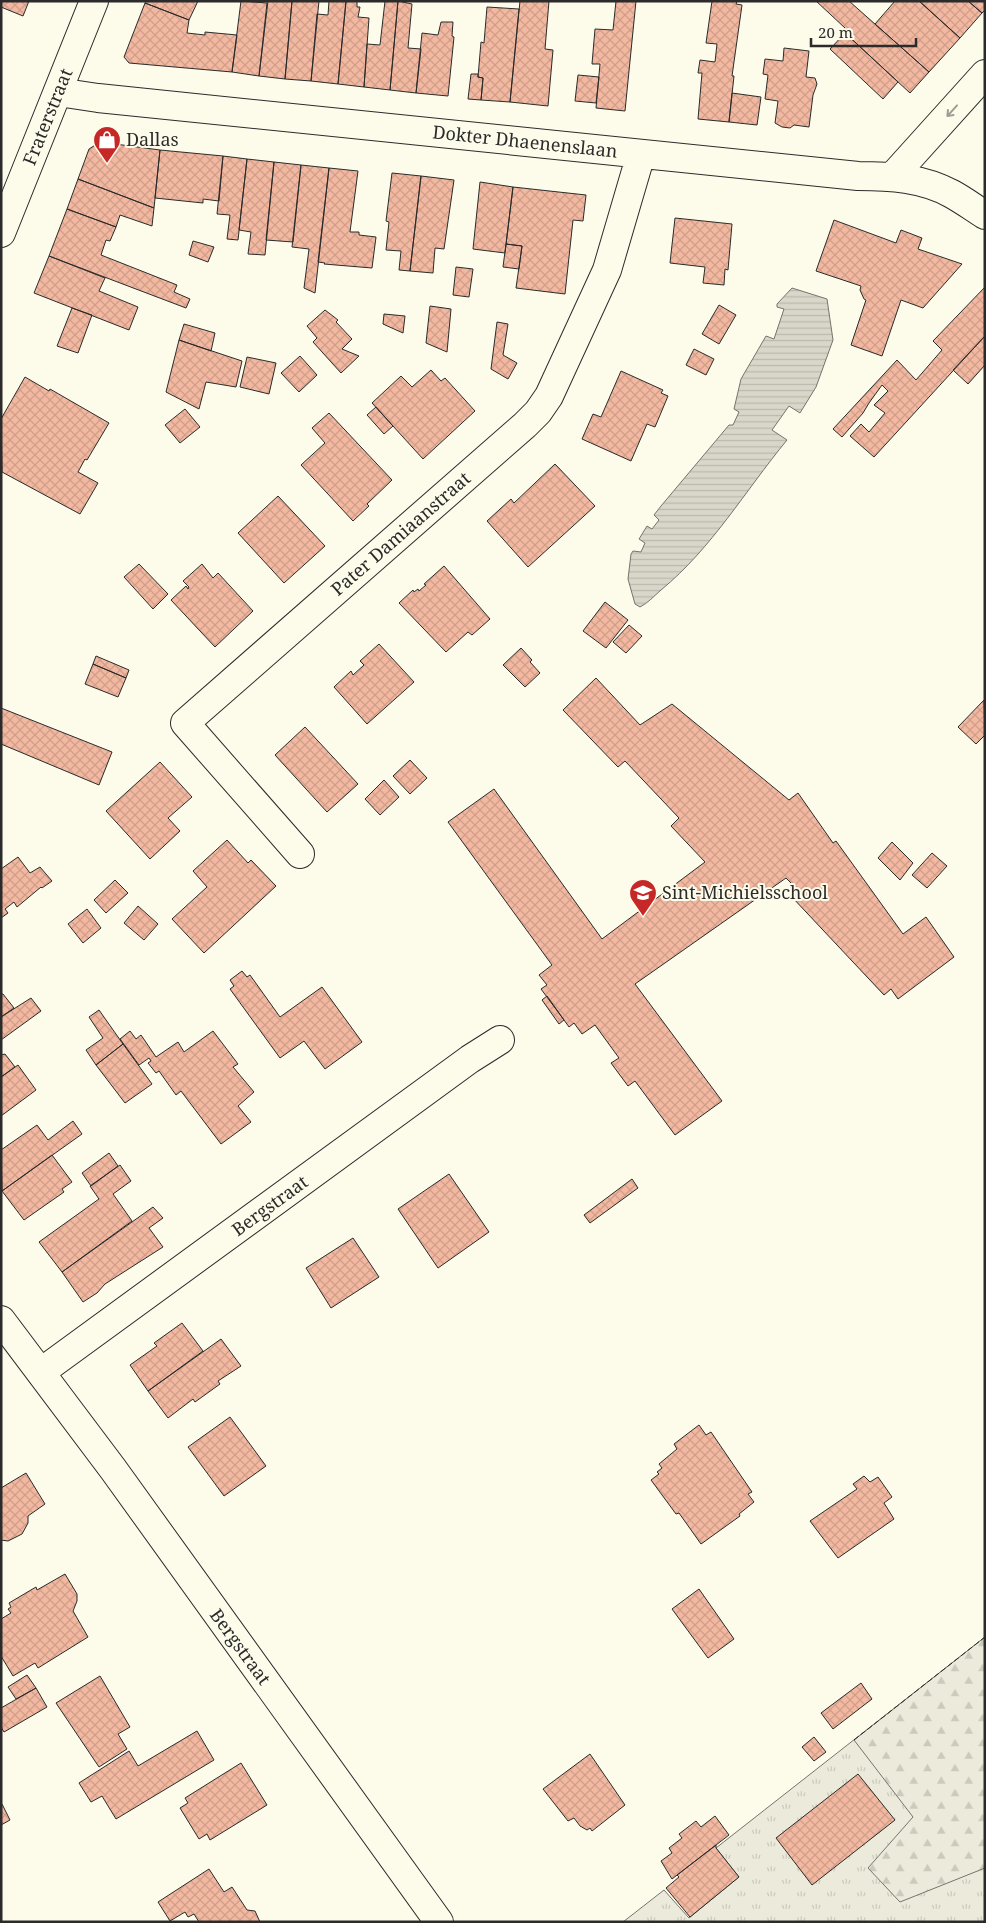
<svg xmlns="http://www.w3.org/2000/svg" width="986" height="1923" viewBox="0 0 986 1923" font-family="'Noto Serif',serif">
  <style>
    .grass { fill: url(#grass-tufts); stroke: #74746e }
    .forest { fill: url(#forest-firs); stroke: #74746e }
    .water { fill: url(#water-rules); stroke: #74746e }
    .building { fill: url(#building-cross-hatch); stroke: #2b2b2b }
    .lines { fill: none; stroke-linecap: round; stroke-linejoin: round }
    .minor-casing { stroke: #2b2b2b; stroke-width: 30 }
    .tertiary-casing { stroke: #2b2b2b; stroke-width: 30 }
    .minor { stroke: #fdfbea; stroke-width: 28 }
    .tertiary { stroke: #fdfbea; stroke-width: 28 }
    .fence { stroke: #2b2b2b; stroke-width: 1; stroke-dasharray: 6 2.5; stroke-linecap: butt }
    .oneway { stroke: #9e9d94 }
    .labels { text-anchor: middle; stroke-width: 4; stroke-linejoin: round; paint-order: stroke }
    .street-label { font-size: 18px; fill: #2b2b2b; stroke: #fdfbea }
    .poi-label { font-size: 18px; fill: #2b2b2b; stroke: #fdfbea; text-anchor: start }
  </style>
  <defs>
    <pattern id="grass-tufts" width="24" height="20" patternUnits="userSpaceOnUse" patternTransform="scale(1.25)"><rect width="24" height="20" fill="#ecebdb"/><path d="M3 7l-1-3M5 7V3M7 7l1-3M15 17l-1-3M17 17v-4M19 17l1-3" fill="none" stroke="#cbcabc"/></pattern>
    <pattern id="forest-firs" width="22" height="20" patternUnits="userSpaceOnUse" patternTransform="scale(1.25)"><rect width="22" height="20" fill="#ecebdb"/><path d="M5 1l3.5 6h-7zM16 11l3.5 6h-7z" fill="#cbcabc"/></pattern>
    <pattern id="water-rules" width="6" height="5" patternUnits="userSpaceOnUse" patternTransform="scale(1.25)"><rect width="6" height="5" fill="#d8d7c9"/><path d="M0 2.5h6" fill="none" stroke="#bab9ad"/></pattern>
    <pattern id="building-cross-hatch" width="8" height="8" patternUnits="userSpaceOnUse" patternTransform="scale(1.25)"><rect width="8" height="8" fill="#f2b8a0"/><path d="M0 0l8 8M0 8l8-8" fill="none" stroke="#d09e8a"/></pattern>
  </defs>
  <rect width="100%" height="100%" fill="#fdfbea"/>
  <!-- grass -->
  <path class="grass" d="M985,1637v285h-362l41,-32 25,28 50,-41 -23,-29z"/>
  <!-- forest -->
  <path class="forest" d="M985,1637v231l-85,34 -32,-34 45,-51 -59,-77z"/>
  <!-- water -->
  <path class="water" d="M792,288l35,11 6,41 -17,47 -16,26 -11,-7 -17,24 15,10c-42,51 -75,108 -126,150 -7,6 -13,13 -21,17l-5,-3 -7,-25 3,-25 2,-3 8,1 4,-9 -6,-4 8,-13 5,3 7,-9 -5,-5 7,-9 68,-81h4l6,-13 -5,-3 7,-30 25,-43 8,3 10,-30 -7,-2v-3z"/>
  <!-- building -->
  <path class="building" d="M1,1h28l-6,15 -22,-9z
    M146,1h52l-9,19 -44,-17z
    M241,1l26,2 -8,73 -27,-4z
    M268,1h24l-7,78 -26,-3z
    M292,1h27l-8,80 -26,-2z
    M329,1h17l-8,83 -27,-3 6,-67 11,1z
    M346,1h11v6h3l-2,10 11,1 -5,69 -26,-3z
    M385,1h13l-8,89 -26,-3 3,-43 13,1z
    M398,1l14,3 -4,44 13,1 -5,44 -26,-3z
    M520,1h29l-4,48 8,1 -5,56 -38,-4z
    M616,1h20l-11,110 -29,-3 4,-44h-8l3,-35 18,1z
    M712,1h25l-1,3 6,1 -10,71h2l-5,46 -31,-3 4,-46h-4l2,-13 15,2 2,-18 -11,-1z
    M816,1h33l80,71 -19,21 -67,-62 2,-3z
    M895,1h24l41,37 -31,34 -54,-48z
    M919,1h49l14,12 -22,25z
    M968,1h17v9l-3,3z
    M145,3l44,17 -2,13 18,2v-3l32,3 -5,37 -103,-9 -5,-6z
    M487,7l32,2 -9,93 -29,-2 2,-22 -5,-1 3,-35 3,1z
    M441,22h12l-1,14 2,1 -6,59 -32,-3 6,-60 16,2z
    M845,33l53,49 -15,17 -53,-50z
    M784,48l25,3 -3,26 9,1 2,6 -4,11 -4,32 -15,-2 -4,3 -8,-1 -7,-4 3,-22 -13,-2 3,-24 -5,-1 2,-15 18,2z
    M471,74h7v3l5,1 -2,22 -13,-1z
    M578,75l21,2 -3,26 -21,-2z
    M732,93l29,4 -4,28 -28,-3z
    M100,142l60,8 -6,58 -76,-29 11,-30z
    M160,150l63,6 -4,45 -16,-2v4l-48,-5z
    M223,156l24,3 -9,81 -11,-1 3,-24 -13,-1z
    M247,159l27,3 -9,93 -17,-1 3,-22 -12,-2z
    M274,162l27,3 -8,77 -27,-2z
    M301,165l28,3 -14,125 -11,-5 5,-39 -17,-2z
    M329,168l29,3 -8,61h9v3l17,2 -4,31 -48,-4 1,-1 -7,-1z
    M392,173l29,3 -11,95 -11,-1 2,-19 -15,-1 3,-28 -3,-1z
    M421,176l33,4 -10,69 -9,-1 -2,25 -23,-2z
    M78,179l76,29 -2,18 -32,-11 -4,12 -49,-18z
    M480,182l33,5 -8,66 -32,-4z
    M513,187l73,8 -3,26 -10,-1 -8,74 -49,-6 6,-42 -16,-2z
    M67,209l49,18 -6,14 -4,-1 -5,15 76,30 -3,7 16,7 -4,9 -137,-52z
    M675,218l57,6 -4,46 -3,-1 -1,16 -21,-2 2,-16 -35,-4z
    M834,220l62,23 5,-13 21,8 -4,11 44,15 -39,44 -22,-8 -19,56 -31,-11 15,-45 -2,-1 -4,-9 1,-4 -45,-15z
    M193,241l21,6 -6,15 -19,-7z
    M506,244l16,2 -3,23 -16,-2z
    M49,256l56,22 -6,13 39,16 -9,23 -95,-37z
    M456,267l17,2 -4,28 -16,-2z
    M985,287v49l-111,121 -24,-21 11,-12 8,8 16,-19 -11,-8 14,-14 -6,-6 -13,18 -6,10 -21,24 -9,-8 64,-69 19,20 26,-30 -9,-9z
    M719,305l17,10 -17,29 -17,-10z
    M430,306l21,3 -4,43 -21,-9z
    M72,308l20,7 -14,38 -21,-7z
    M325,310l13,10 -2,2 16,17 -10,10 17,7 -18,17 -28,-31 4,-4 -10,-12z
    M384,314l21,2 -2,17 -20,-9z
    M497,322l11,2 -5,31 14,8 -9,16 -17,-10z
    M184,324l31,9 -4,18 -32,-11z
    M985,336v29l-17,19 -15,-14z
    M179,340l63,21 -6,26 -30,-5 -7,27 -33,-17z
    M694,349l20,10 -8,16 -20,-10z
    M300,356l17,19 -18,17 -18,-19z
    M247,357l29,6 -7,31 -29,-7z
    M431,370l10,11 4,-3 30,33 -52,48 -51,-56 29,-27 11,11z
    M621,371l42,19 -2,3 7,3 -13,31 -8,-3 -16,37 -49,-22 11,-25 8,3z
    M25,377l24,14 1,-2 59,34 -22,37 -2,-1 -7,13 20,11 -18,31 -78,-42 -1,-53z
    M376,407l17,19 -9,8 -17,-19z
    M185,409l15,18 -20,16 -15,-18z
    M329,413l63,67 -25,24 2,2 -16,15 -52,-56 24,-22 -13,-15z
    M555,464l40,42 -67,61 -41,-46 24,-22 3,4z
    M278,496l47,50 -41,37 -46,-50z
    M139,564l29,30 -15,15 -29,-32z
    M202,564l11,14 5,-5 35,38 -38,36 -44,-47 15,-14 2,3 1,-2 -6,-6z
    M444,566l46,53 -18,16 -4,-3 -22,20 -47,-49 14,-13 1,2 4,-3 1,2 7,-6 -2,-1z
    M605,602l23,18 -22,28 -23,-17z
    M629,625l13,11 -16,17 -13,-11z
    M379,644l35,38 -47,42 -33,-37 17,-16 2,4 11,-10 -4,-4z
    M521,648l11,12 -2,2 10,11 -15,14 -22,-22z
    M96,656l33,14 -3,8 -33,-14z
    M93,664l33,14 -8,19 -33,-13z
    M596,678l44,47 32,-21 117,96 9,-7 35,50 3,-2 67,93 23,-17 28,40 -56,42 -7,-10 -7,6 -93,-99 7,-6 -12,-12 -151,106 87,117 -47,34 -40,-54 -7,5 -17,-23 8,-5 -24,-33 -13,9 -8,-11 -5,4 -5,-7 -23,-31 6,-4 -8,-10 13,-10 -104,-143 46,-33 108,150 103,-77 -34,-36 8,-8 -54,-57 -7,6 -55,-57z
    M984,700l1,35 -9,9 -18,-17z
    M1,708l111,44 -13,33 -98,-41z
    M305,727l53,57 -31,28 -52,-57z
    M410,760l17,18 -17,16 -17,-18z
    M160,762l32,35 -24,21 12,13 -30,28 -44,-48z
    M384,780l15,17 -19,18 -15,-16z
    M227,840l21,23 3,-3 25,26 -72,67 -32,-34 35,-32 -14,-16z
    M892,842l21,21 -13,17 -22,-22z
    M932,853l15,13 -20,22 -15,-13z
    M18,857l12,16 10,-6 12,14 -10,7 -1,-1 -24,20 -3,-5 -9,7 3,4 -7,5v-49z
    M115,880l13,13 -22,20 -12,-13z
    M138,906l20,18 -14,16 -20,-17z
    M87,909l14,19 -18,15 -15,-19z
    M242,971l5,6 3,-2 30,42 42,-30 40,55 -37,27 -21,-28 -24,17 -50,-69 4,-3 -4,-6z
    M1,994h2l11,14 -13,9z
    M547,996l17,24 -5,4 -17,-24z
    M31,998l10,13 -40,29v-23z
    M99,1010l24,34 -27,21 -10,-15 17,-12 -14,-21z
    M130,1031l6,8 5,-4 15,22 22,-15 6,10 29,-21 25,33 -5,3 21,25 -16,14 13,16 -30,22 -40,-53 -5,4 -17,-24 -3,2 -8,-10 3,-2 -2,-3 -10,7 -19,-26z
    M123,1044l29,40 -27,19 -29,-38z
    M5,1054l10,13 -14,10v-22z
    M18,1065l18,25 -35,26v-39z
    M73,1121l9,13 -80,57 -1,-41 36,-25 11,15z
    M109,1153l9,13 -27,20 -9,-13z
    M52,1155l20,27 -10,7 2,3 -40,28 -22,-29z
    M120,1165l11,16 -18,13 19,27 -70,51 -23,-30 60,-43 -9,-13z
    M449,1174l40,58 -51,36 -40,-59z
    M632,1179l6,9 -48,35 -6,-8z
    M153,1207l10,11 -14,10 14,19 -58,37 -8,9 -14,9 -21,-30z
    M353,1238l26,39 -48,31 -25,-40z
    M182,1323l21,28 -55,40 -18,-26 27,-19 -3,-3z
    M221,1339l20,27 -23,15 2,3 -25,18 -2,-3 -25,19 -20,-27z
    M230,1417l36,49 -42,30 -36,-49z
    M699,1425l7,10 5,-3 41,60 -4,2 6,8 -15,12 1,2 -39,28 -22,-31 -3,1 -25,-34 8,-6 -2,-2 5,-4 -3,-4 18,-15 -3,-5z
    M26,1473l19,31 -17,12v7l-6,11 -14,7 -7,-1v-52z
    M864,1476l6,6 8,-5 14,20 -8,6 10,16 -56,39 -28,-37 47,-32 -4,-5z
    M65,1574l12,20v7l-4,10 15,26 -50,31 -3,-5 -22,13 -12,-20v-37l10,-6 -3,-4 3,-2 -2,-4 27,-16 1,3z
    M699,1589l35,50 -26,19 -36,-49z
    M27,1675l9,13 -20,11 -8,-12z
    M100,1676l30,51 -12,7 9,15 -28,18 -43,-64z
    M861,1683l11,16 -39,30 -12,-16z
    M36,1688l11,19 -43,25 -3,-5v-19z
    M197,1731l17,29 -98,59 -14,-23 -11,6 -12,-19 50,-32 9,15z
    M814,1737l12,15 -12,9 -12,-14z
    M590,1754l35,51 -33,26 -2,-3 -3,2 -7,-4 -6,-8 -6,3 -25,-32z
    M241,1763l26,42 -57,35 -3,-6 -8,5 -19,-31 8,-5 -3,-5z
    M858,1774l37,46 -83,65 -36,-47z
    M2,1804l8,16 -9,5v-20z
    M715,1816l14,19 -57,44 -11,-18 11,-8 -3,-5 13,-10 -3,-4 17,-13 5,6z
    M716,1845v3l23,29 -49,40 -24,-29 13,-11 -2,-2z
    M209,1869l15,23 8,-5 15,23 8,1 5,11h-61l-5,-8 -6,3 -3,-5 -15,9 -12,-19z"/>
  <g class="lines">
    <defs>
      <path id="minor" d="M58,92l40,6 760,78c32,0 65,2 94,18 11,6 22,14 33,21
        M893,176l92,-102
        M300,854l-115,-131 340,-298 13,-13 11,-16 58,-126 34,-116
        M1,1320l112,149 326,453
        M41,1372l429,-313 30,-19"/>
      <path id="tertiary" d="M1,233l93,-232"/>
    </defs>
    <!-- minor casing -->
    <use href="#minor" class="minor-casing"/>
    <!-- tertiary casing -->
    <use href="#tertiary" class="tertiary-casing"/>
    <!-- minor -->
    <use href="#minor" class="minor"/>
    <!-- tertiary -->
    <use href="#tertiary" class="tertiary"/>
    <!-- fence -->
    <path class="fence" d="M854,1740l131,-103"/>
  </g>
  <!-- one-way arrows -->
  <defs><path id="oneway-shaft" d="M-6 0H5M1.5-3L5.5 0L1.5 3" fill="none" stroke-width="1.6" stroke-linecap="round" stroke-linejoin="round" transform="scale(1.25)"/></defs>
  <use class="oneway" href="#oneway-shaft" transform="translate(952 111) rotate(132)"/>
  <!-- icons -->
  <defs>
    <symbol id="shop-pin" viewBox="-11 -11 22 30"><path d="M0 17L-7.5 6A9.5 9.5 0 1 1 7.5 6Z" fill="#c62828" stroke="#fdfbea"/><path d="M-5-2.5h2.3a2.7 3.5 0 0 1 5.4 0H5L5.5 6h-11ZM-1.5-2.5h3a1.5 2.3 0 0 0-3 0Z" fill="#fff"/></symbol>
    <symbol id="school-pin" viewBox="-11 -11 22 30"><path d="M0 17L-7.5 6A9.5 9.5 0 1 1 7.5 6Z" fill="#c62828" stroke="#fdfbea"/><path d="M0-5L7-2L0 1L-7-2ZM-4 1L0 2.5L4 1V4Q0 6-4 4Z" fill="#fff"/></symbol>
  </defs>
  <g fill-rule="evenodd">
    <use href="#shop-pin" x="91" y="124" width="32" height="43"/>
    <use href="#school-pin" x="627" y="877" width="32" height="43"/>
  </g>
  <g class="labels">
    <!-- street labels -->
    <g class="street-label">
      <text transform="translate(48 117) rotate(-68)" y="6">Fraterstraat</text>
      <text transform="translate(525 142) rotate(6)" y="6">Dokter Dhaenenslaan</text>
      <text transform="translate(401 534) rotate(-41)" y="6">Pater Damiaanstraat</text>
      <text transform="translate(270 1206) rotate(-36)" y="6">Bergstraat</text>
      <text transform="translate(240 1647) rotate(54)" y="6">Bergstraat</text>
    </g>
    <!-- poi labels -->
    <g class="poi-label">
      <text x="126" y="146">Dallas</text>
      <text x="662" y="899">Sint-Michielsschool</text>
    </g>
  </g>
  <!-- border -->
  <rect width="986" height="1923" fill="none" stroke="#2b2b2b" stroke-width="5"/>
  <!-- scale -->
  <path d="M811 38v8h105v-8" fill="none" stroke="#2b2b2b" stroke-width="2.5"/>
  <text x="818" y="38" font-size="15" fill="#2b2b2b" stroke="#fdfbea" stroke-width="4" paint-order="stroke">20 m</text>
</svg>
